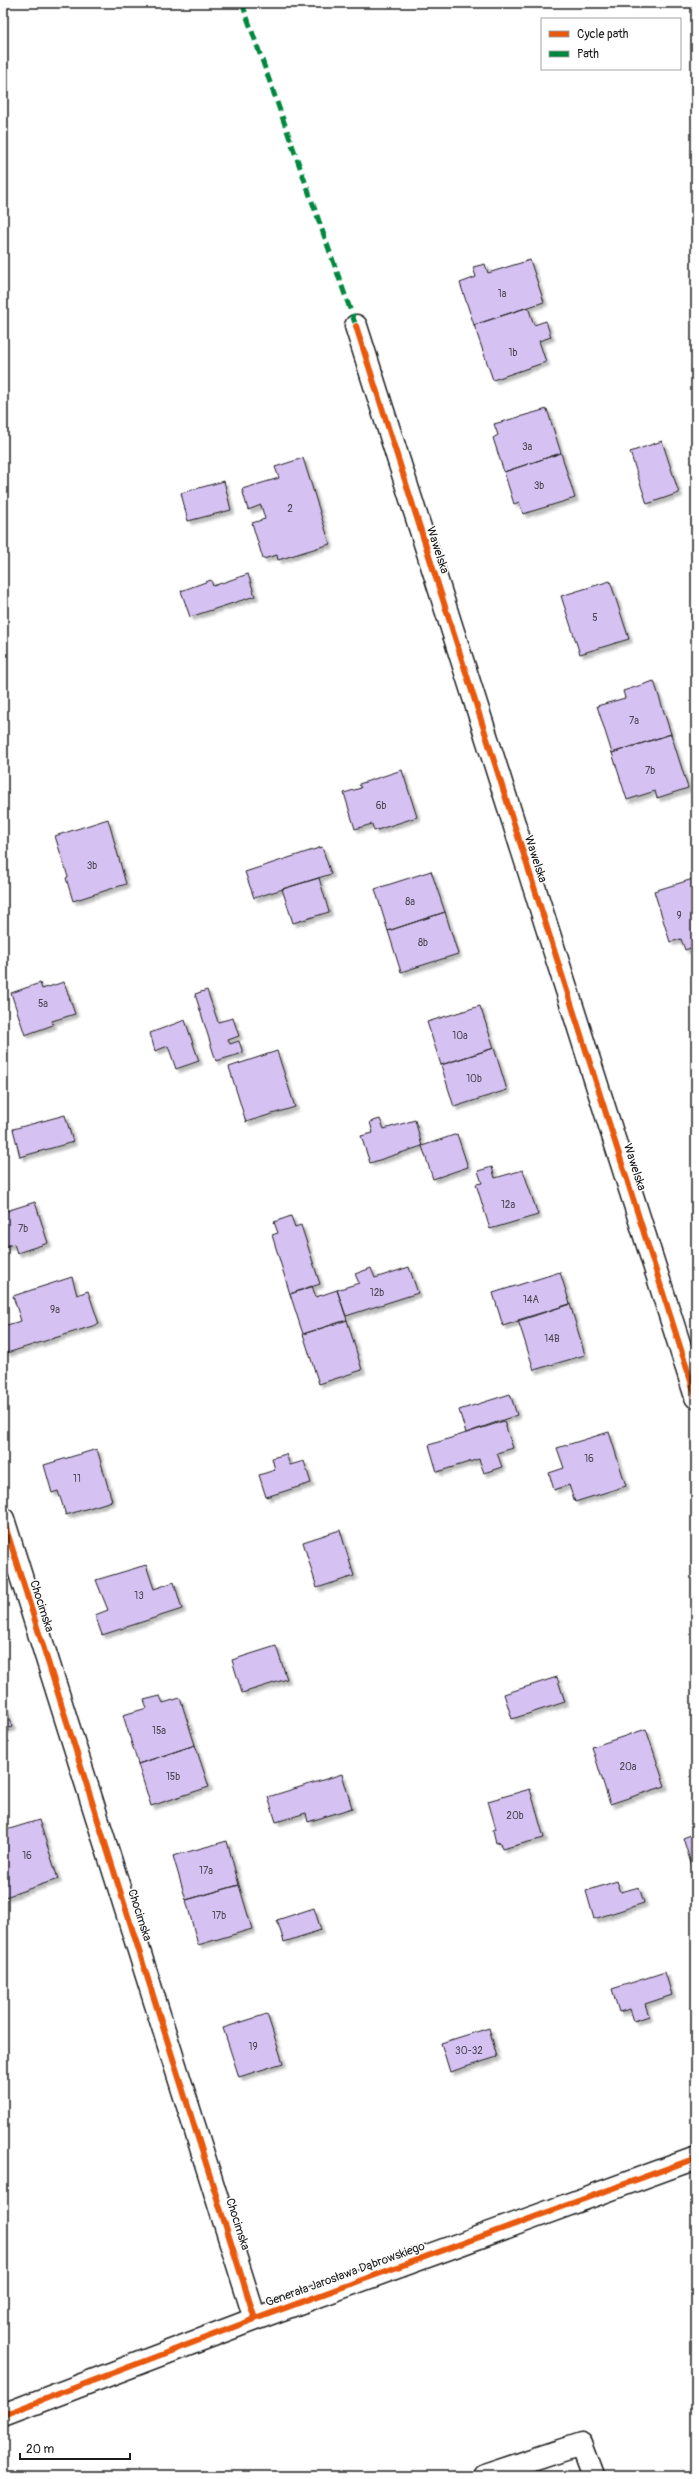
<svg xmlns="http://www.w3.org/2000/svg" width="699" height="2479" viewBox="0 0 699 2479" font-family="Pangolin,sans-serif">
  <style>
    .building { fill: #d6c2f2; stroke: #1c1c1c; filter: url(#shadow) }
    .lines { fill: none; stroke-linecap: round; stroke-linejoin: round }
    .minor-casing { stroke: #1c1c1c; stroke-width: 25 }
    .minor { stroke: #fff; stroke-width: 22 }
    .quiet { stroke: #00873e; stroke-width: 5; stroke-dasharray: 10 5; stroke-linecap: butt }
    .cycleway-casing { stroke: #fff; stroke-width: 8 }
    .cycleway { stroke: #e8590c; stroke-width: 6 }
    .labels { text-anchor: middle; stroke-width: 3; stroke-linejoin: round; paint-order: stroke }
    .number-label { font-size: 10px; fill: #4a4652 }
    .street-label { font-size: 12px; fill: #1c1c1c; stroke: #fff }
  </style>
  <defs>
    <filter id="shadow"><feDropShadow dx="3.5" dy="3.5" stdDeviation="1" flood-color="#0004"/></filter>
  </defs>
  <rect width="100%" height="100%" fill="#fff"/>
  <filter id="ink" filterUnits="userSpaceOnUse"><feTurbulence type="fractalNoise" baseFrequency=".025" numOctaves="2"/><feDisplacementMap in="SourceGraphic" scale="8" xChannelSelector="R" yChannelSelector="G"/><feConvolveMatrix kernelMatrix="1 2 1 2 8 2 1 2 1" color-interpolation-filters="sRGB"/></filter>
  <g filter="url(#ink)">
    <!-- building -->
    <path class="building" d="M530,260l14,42 -70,23 -14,-42 16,-6 -3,-10 12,-3 3,9z
      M528,307l6,18 12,-4 5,16 -12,4 7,21 -53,18 -19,-55z
      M547,409l14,44 -57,19 -11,-34 5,-3 -4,-11z
      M662,441l17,52 -32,11 -17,-52z
      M561,453l14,45 -52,16 -4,-12 -5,2 -10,-32z
      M303,458l27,86 -52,16 -1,-5 -14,4 -11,-36 13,-4 -4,-14 -13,5 -6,-21 37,-11 -4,-11z
      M224,481l7,29 -43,11 -7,-28z
      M248,574l7,22 -65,21 -9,-26 30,-11 2,6z
      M610,581l19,58 -49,15 -19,-58z
      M654,681l17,53 -59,19 -15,-47 28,-8 -2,-7z
      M671,734l17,54 -31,10 -2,-7 -28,9 -15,-47z
      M402,770l15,47 -43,14 -2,-7 -17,5 -11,-36 17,-5 -2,-4z
      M108,819l18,65 -53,17 -7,-23 2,-1 -13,-41z
      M322,847l9,27 -77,24 -9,-26z
      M431,871l14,41 -57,19 -13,-42z
      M319,878l10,34 -36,11 -11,-34z
      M696,878v68l-11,4 -4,-11 -11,3 -16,-51z
      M445,912l13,42 -57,18 -13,-41z
      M64,982l11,32 -23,7 1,4 -28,10 -14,-42 29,-10 2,6z
      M207,990l11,32 15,-4 6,18 -11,4 2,4 9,-3 4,12 -27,8 -21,-67z
      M480,1006l14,42 -53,17 -14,-43z
      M185,1020l14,41 -23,8 -8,-23 -13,5 -5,-18z
      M494,1048l13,42 -53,17 -13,-42z
      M277,1051l18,56 -49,15 -17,-55z
      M65,1115l8,27 -53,15 -7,-28z
      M380,1119l4,10 31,-9 7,26 -52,17 -9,-27 12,-3 -3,-11z
      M457,1134l11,33 -35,12 -11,-33z
      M492,1167l3,11 28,-8 15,45 -48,14 -14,-45 6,-1 -4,-12z
      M35,1202l13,41 -31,10 -3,-9 -11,3v-35z
      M291,1216l4,11 6,-2 19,59 -30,10 -18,-59 6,-2 -4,-11z
      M409,1267l9,26 -72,23 -9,-26 22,-7 -4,-9 16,-6 4,10z
      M560,1272l10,32 -67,22 -10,-33z
      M72,1277l5,18 11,-4 11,33 -92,29 -4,-13v-14l18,-5 -8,-25z
      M312,1286l4,11 21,-7 10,30 -44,14 -13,-40z
      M570,1304l15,51 -51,15 -16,-50z
      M347,1320l15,50 -43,14 -16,-50z
      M510,1394l7,21 -51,18 -7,-23z
      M504,1421l9,27 -16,5 5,14 -18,6 -5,-14 -42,13 -8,-27z
      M609,1432l17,54 -51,16 -6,-17 -15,5 -5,-17 15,-5 -7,-20z
      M97,1449l15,52 -46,14 -8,-24 -6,2 -8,-28z
      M286,1454l4,11 14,-4 7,22 -45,14 -7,-22 16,-5 -3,-12z
      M340,1530l14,46 -37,12 -14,-46z
      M146,1565l8,24 20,-7 8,27 -80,26 -7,-20 13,-5 -12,-30z
      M276,1646l11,33 -45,14 -10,-33z
      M557,1677l8,25 -53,17 -8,-25z
      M160,1696l3,7 17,-5 15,47 -57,19 -15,-49 24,-7 -3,-8z
      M3,1700l9,27 -9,3z
      M646,1729l19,57 -55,18 -18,-57z
      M195,1745l14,42 -58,19 -13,-42z
      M342,1774l10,34 -44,14 -2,-9 -30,9 -8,-25z
      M530,1789l14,49 -42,11 -2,-7 -4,1 -3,-13 3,-1 -8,-28z
      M39,1820l19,59 -53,18 -2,-7v-59z
      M696,1833v46l-13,-41z
      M227,1841l12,44 -53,15 -13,-44z
      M617,1881l4,11 18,-5 5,16 -50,16 -8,-28z
      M239,1885l13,44 -54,16 -12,-45z
      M314,1908l7,22 -37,12 -7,-22z
      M665,1972l7,23 -27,9 4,12 -15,5 -4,-12 -11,3 -7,-23z
      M267,2014l16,49 -44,14 -16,-49z
      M489,2028l8,29 -47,15 -9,-29z"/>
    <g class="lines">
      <defs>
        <path id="minor" d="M356,326l340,1071
          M3,1519l252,800
          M3,2415l252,-96 441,-161
          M484,2476l97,-32 12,32"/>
      </defs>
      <!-- minor casing -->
      <use href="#minor" class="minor-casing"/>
      <!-- minor -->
      <use href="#minor" class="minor"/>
      <!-- quiet -->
      <path class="quiet" d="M242,3l114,323"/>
      <defs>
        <path id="cycleway" d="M356,326l340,1071
          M3,1519l252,800
          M3,2415l252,-96 441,-161"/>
      </defs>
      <!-- cycleway casing -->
      <use href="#cycleway" class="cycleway-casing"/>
      <!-- cycleway -->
      <use href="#cycleway" class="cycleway"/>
    </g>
  </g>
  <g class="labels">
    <!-- number labels -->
    <g class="number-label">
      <text x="502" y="297">1a</text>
      <text x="513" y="356">1b</text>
      <text x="527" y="450">3a</text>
      <text x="539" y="489">3b</text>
      <text x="290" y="512">2</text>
      <text x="595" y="621">5</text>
      <text x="634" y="724">7a</text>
      <text x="650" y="774">7b</text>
      <text x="381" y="809">6b</text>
      <text x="92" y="869">3b</text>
      <text x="410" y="905">8a</text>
      <text x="679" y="919">9</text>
      <text x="423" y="946">8b</text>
      <text x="43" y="1007">5a</text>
      <text x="460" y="1039">10a</text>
      <text x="474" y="1082">10b</text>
      <text x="508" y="1208">12a</text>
      <text x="23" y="1232">7b</text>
      <text x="377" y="1296">12b</text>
      <text x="531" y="1303">14A</text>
      <text x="55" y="1313">9a</text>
      <text x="552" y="1342">14B</text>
      <text x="589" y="1462">16</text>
      <text x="77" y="1482">11</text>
      <text x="139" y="1599">13</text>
      <text x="159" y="1734">15a</text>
      <text x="628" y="1770">20a</text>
      <text x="173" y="1780">15b</text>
      <text x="515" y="1819">20b</text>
      <text x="27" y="1859">16</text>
      <text x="206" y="1874">17a</text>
      <text x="219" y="1919">17b</text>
      <text x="253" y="2050">19</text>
      <text x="469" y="2054">30-32</text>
    </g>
    <!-- street labels -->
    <g class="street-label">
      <text transform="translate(438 550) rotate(72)" y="4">Wawelska</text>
      <text transform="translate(536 859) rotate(72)" y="4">Wawelska</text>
      <text transform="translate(635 1167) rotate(72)" y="4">Wawelska</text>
      <text transform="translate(42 1606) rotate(72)" y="4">Chocimska</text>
      <text transform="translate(140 1915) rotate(72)" y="4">Chocimska</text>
      <text transform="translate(238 2224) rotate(72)" y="4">Chocimska</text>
      <text transform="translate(345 2274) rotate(-20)" y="4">Generała Jarosława Dąbrowskiego</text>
    </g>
  </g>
  <!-- margin -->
  <rect width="699" height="2479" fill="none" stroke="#fff" stroke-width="16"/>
  <rect x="8" y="8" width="683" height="2463" fill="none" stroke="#1c1c1c" stroke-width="1.5" filter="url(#ink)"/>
  <!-- legend -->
  <rect x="541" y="18" width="140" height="52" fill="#ffffff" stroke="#a4a4a4"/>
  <rect x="549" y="31" width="20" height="6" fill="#e8590c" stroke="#a4a4a4"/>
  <text x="577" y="38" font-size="12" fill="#1c1c1c">Cycle path</text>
  <rect x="549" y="51" width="20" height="6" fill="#00873e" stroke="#a4a4a4"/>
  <text x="577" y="58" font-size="12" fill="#1c1c1c">Path</text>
  <!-- scale -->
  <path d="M20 2453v6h110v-6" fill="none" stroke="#1c1c1c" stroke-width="2"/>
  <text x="26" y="2453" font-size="12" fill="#1c1c1c" stroke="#ffffff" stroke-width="3" paint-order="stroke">20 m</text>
</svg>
